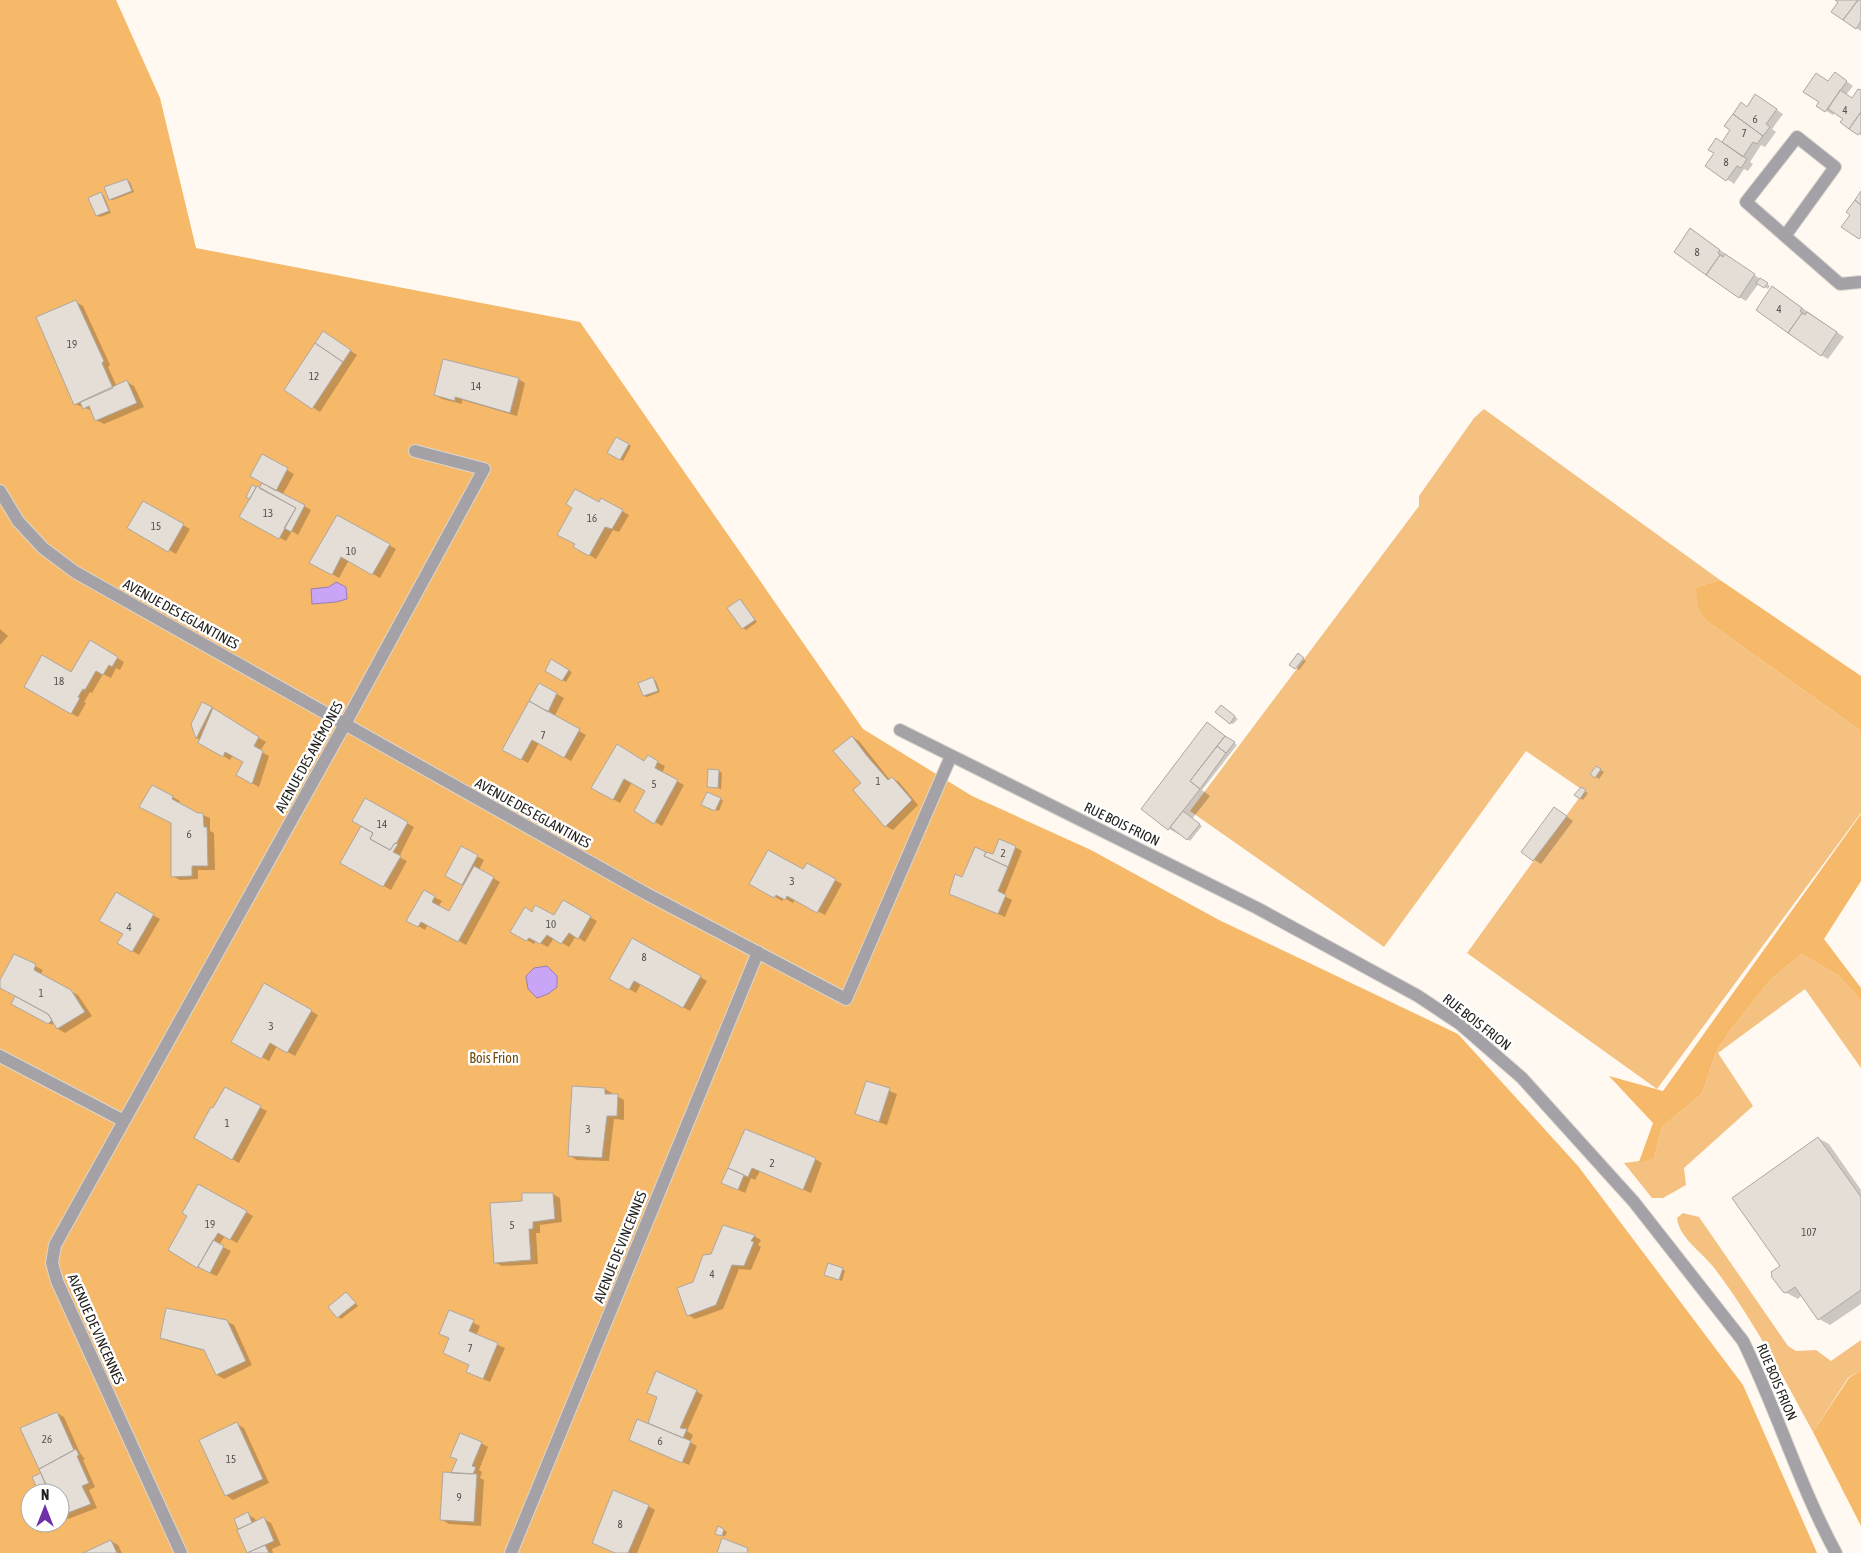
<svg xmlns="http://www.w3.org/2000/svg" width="1861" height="1553" viewBox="0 0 1861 1553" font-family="'Asap Condensed',sans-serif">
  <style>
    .green { fill: #f4c181 }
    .forest { fill: #f6b869; fill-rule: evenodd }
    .water { fill: #c8a5f7; stroke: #977eb6 }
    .shadow { fill: #0003 }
    .building { fill: #e4ded7; stroke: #ada7a1 }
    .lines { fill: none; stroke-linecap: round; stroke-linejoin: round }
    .minor-casing { stroke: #dcd7d0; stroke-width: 14 }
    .minor { stroke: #a4a2a6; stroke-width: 12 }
    .labels { text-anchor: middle; stroke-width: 5; stroke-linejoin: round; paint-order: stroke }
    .number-label { font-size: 11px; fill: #54514d }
    .street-label { font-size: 14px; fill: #24221f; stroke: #fff }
    .park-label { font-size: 14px; fill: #724a0b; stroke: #fff }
  </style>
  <rect width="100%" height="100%" fill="#fff9f2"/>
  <!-- green -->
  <path class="green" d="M1484,409l236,171 -24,7 12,35 153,109v82l-204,276 -190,-136 117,-162 -58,-40 -142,196 -194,-136 229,-305v-10l55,-78z
    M1802,954l37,22 22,25v67l-56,-79 -87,64 35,53 -69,62 2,17 -23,13h-11l-28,-35 30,-4 8,-32 40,-33 14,-42 16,-24 39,-49z
    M1683,1213l16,4 89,129 8,5 20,-1 15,11 30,-21v30l-13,8 -35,54c-30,-55 -60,-113 -98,-163 -12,-16 -36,-31 -38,-51z"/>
  <!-- forest -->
  <path class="forest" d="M0,0h116l44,98 36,150 384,74 283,407 109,67 119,54 128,70 239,114 120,132 165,219 74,168h-1817zM30,1493h30v30h-30z
    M1720,580l141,96v55l-153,-109 -10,-15 -2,-20z
    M1861,814v67l-37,58 37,49v13l-22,-25 -37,-22 -31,25 -39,49 -16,24 -14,42 -40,33 -8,32 -15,3 14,-39 -44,-47 54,15z
    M1861,1370v156l-48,-94 36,-54z"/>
  <!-- water -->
  <path class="water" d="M336,582l10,5 1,12 -11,3 -24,2 -1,-15 18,-2z
    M547,966l10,10v11l-9,7 -11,4 -9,-9 -2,-13 8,-8z"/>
  <!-- shadow -->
  <path class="shadow" d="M1837,0h24v31l-5,-3z
    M1842,78l11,8 -7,9 7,4 8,-7v44l-16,-17 -10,-7 -2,3 -15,-9 11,-23z
    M1762,100l21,14 -11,15 4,3 -11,15 -4,-2 -11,17 3,2 -5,7 -4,-2 -10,15 -27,-19 41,-57z
    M127,180l3,2 4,10 -21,8 -3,-1z
    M101,194l3,2 7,17 -11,4 -3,-2z
    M1698,234l72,52 -2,3 -9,-6 -13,18 -7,-4z
    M1780,292l64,45 -16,22 -7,-4z
    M76,302l7,4 27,59 -2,2 9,20 10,-5 7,4 10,21 -40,17 -8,-4 -3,-9 -18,-7z
    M330,337l27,18 -37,57 -34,-22z
    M518,379l7,4 -8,33 -55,-16v4l-20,-5 -7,-4z
    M617,438l14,8 -8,15 -14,-8z
    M263,456l31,18 -11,20 28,16 -13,25 -6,-4 -6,10 -45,-24 10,-18 -4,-2 8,-9 5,1 4,-6z
    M602,500l27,15 -10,17 -6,-2 -17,29 -21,-13z
    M143,502l47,27 -14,25 -47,-27z
    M338,516l58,33 -16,29 -31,-18 -10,18 -28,-16z
    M740,600l17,22 -11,8 -3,-2z
    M0,629l8,7 -8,9z
    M90,642l34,20 -4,8 -4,-2 -5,10 -8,-4 -11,19 -2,-1 -6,10 2,1 -8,14 -53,-30 47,-13z
    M1301,657l5,4 -7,9 -3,-2z
    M552,661l20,11 -6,10 -20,-11z
    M653,679l3,2 4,11 -13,5 -3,-1z
    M539,684l25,14 -10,19 32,18 -15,26 -32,-18 -11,20 -25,-14z
    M202,704l64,38 -6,9 9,5 -10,31 -21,-12 7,-13 -12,-7 -3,5 -30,-18v-2l-3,-2 -5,-14z
    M1224,708l14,11 -5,5 -3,-1z
    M1207,724l30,21 -35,45 8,6 -18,23 10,7 -12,15 -9,-7 -1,1 -11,-6 -27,-20z
    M852,737l7,4 31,39 2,-2 7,4 19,23 -25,25 -7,-4 -32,-36 9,-7z
    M648,757l17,9 -3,7 22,12 -22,41 -26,-15 10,-20 -14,-9 -12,21 -27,-15 52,-26z
    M1596,767l8,5 -5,7 -7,-5z
    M719,771l3,2 -1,16 -13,-3z
    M152,786l28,15 -2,3 32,14v13l4,2 1,37h-17v9l-18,1 -8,-4 1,-53z
    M1581,789l7,4 -5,7 -7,-5z
    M720,799l3,1 -4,11 -13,-5z
    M366,800l48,27 -15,30 8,4 -16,29 -50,-28 21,-37z
    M1561,812l12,9 -32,43 -19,-12z
    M1015,847l7,4 -18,45 8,4 -7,17 -55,-24 13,-14 31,-23z
    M462,848l22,12 -5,10 21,12 -34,63 -38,-21 -3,6 -17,-10 16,-28 18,9 -4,6 12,6 15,-28 -18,-10z
    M807,864l35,20 -17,31 -30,-16 -2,4 -9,-5 -2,3 -31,-18 53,-12z
    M116,894l44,25 -21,36 -20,-13 5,-8z
    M563,902l34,19 -12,21 -9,-6 -7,11 -15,-9 -6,9 -12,-6 -2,3 -22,-12 42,-15z
    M632,939l75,42 -17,30 -49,-27 -5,9 -25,-15z
    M15,956l28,14 -3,5 38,20 14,21 -27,17 -7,-4 -4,-7 -2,3 -39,-22 4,-7 -17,-9v-5z
    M265,985l53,30 -23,41 -18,-10 -8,15 -36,-20z
    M866,1082l31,12 -10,31 -31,-11z
    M225,1089l42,22 -28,52 -43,-25z
    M605,1089l7,4v2l5,1 7,4v20l-10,-1 -5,42 -32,-1 -7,-4z
    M1818,1138l11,6 32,46v114l-31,21 -11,-6 -17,-24 -4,4 -15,-8z
    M732,1159h83l7,4 -11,30 -51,-22 -5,9 -4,-2 -6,15 -15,-7z
    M199,1185l54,31 -16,27 -12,-7 -6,9 12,6 -14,25 -12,-5 -35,-22 18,-34z
    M553,1194l7,4 2,24 -22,3v8h-4l2,31 -36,2 -7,-4 29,-60z
    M754,1236l7,4 -3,5 3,2 -10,23 -12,-1 -16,40 -28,10 -7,-4 24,-60z
    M842,1269l3,2 -3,10 -13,-5z
    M347,1294l11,12 -17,13 -11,-11z
    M450,1312l30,14 -4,10 29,12 -15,34 -23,-10 3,-7 -26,-12 6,-14 -9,-5z
    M226,1321l8,4 18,40 -28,14 -7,-4 -11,-24 -38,-10 -7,-4z
    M696,1391l7,4 -16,36 6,4 -3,7 7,4 -8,19 -59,-25 18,-15 10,-27 -9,-5z
    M57,1413l7,4 16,36 5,6 -2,1 12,27 -6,3 8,18 -29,11 -4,-2 -4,1v-25h-9l-1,-2 -4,2 -6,-1 2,-19 -20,-45z
    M237,1424l7,4 25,55 -36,17 -7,-5z
    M481,1443l7,4 -9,23 3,2 -2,6 4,2 -3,46 -32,-2 -7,-4 10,-46z
    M648,1506l7,4 -18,43h-22l-22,-10z
    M247,1514l7,4 3,4 7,-3 7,4 10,22 -9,4 1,4h-25l-13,-34z
    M724,1530l3,2 -2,4 -5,-1z
    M111,1541l7,4 4,8h-36z"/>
  <!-- building -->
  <path class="building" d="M1835,0h23l-15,20 -12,-8 7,-10z
    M1858,0h3v21l-5,8 -13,-9z
    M1835,72l12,9 -22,31 -9,-6 3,-4 -16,-10 13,-19 12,8z
    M1858,89l3,1v22l-12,17 -9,-7 3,-3 -15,-10 12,-19 12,8z
    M1755,94l22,15 -11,15 4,3 -7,9 -30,-22 8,-12 6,5z
    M1861,112v20l-3,3 -9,-6z
    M1733,114l30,22 -6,8 -4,-2 -10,15 -21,-15 8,-12 -6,-4z
    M1716,138l31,21 -6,9 -4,-2 -11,15 -21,-15 9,-13 -6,-3z
    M127,179l5,12 -23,9 -5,-13z
    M1861,191v14l-6,-5z
    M101,192l8,19 -13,5 -8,-18z
    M1855,200l6,5v32l-2,2 -18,-12 9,-12 -4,-3z
    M1690,228l30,22 -2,3 2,2 -14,20 -32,-23z
    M1725,254l30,20 -16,24 -33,-23 14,-20 3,2z
    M1760,278l8,5 -4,5 -8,-5z
    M1772,286l30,22 -2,3 2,2 -14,20 -32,-23z
    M76,300l28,61 -2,2 11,25 -39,17 -38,-88z
    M1807,312l30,20 -16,24 -33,-23 14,-20 3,2z
    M323,331l28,19 -8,12 -28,-19z
    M315,343l28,19 -31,47 -28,-19z
    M443,359l76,19 -9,35 -55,-16v4l-21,-6z
    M127,380l10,23 -42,18 -6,-15 -6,3 -3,-7z
    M616,437l13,7 -9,16 -13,-7z
    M262,454l26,14 -12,23 -26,-15z
    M262,483l43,22 -14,27 -7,-4 12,-20 -37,-20z
    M252,485l4,2 -6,12 -4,-2z
    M257,486l39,22 -17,31 -40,-22z
    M575,489l24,13 2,-4 22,12 -11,19 -7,-2 -16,29 -16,-9 2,-3 -18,-9 15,-27 -6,-4z
    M143,501l41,23 -16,28 -41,-24z
    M337,515l53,29 -18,31 -31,-18 -9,18 -23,-12z
    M740,599l15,21 -13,9 -15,-21z
    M90,640l28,17 -6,10 -3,-2 -6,10 -7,-4 -11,19 -2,-1 -5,8 2,1 -9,16 -47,-27 18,-32 29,17z
    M1298,653l6,5 -9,11 -6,-4z
    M551,659l18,11 -7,11 -17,-10z
    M653,677l5,14 -15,5 -5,-13z
    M539,683l18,10 -9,19 -19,-11z
    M529,701l51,28 -16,29 -32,-18 -11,20 -19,-10z
    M202,702l10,5 -16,32 -5,-15z
    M1221,705l14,11 -5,8 -15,-12z
    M213,708l46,29 -5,9 9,5 -11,33 -16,-9 7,-13 -18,-10 -2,5 -25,-14z
    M1207,722l18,14 -35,45 10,8 -32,41 -27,-21z
    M852,736l15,20 21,24 4,-3 20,23 -27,27 -32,-37 8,-7 -28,-32z
    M1225,736l10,6 -9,11 -9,-7z
    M617,744l27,17 4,-6 10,6 -3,7 23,12 -24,44 -20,-13 11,-20 -21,-12 -11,21 -22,-12z
    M1217,746l9,7 -26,36 -10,-8z
    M1596,766l5,3 -6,9 -5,-4z
    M708,769l11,1 -1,18 -11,-1z
    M152,785l21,11 -1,3 26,14h5l1,14h3l1,39h-16v10l-21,1v-54l-32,-16z
    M1581,787l5,3 -6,9 -6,-4z
    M707,792l14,6 -6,13 -14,-6z
    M365,798l43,24 -12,22 -1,-1 -5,7 -20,-11 3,-6 -21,-12z
    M1554,807l13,9 -34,45 -12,-9z
    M1183,811l17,13 -13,16 -17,-13z
    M361,826l12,7 -3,6 20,11 5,-7 3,1 -5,8 8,4 -18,31 -43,-24z
    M999,839l17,7 -8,21 -24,-11 2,-4 7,2z
    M461,846l17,9 -16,30 -17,-9z
    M975,847l11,5 -2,4 24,11 -10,24 8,4 -8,19 -49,-20 6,-20 7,3z
    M768,850l35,19 4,-6 29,16 -19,34 -30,-17 -2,4 -9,-5 -2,3 -25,-14z
    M474,866l20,11 -36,65 -37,-20 -3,5 -12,-6 18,-31 11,6 -3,6 17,9z
    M116,892l38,22 -22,38 -15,-9 6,-9 -24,-13z
    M563,900l28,16 -13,23 -9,-6 -8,11 -14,-9 -7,9 -11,-6 -3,3 -16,-9 15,-25 7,5 3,-7 19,10z
    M632,938l69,38 -18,32 -49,-27 -5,9 -20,-11z
    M14,954l22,10 -2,6 37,20 14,22 -28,17 -9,-15 -48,-26v-8z
    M264,983l48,27 -25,43 -17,-10 -9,16 -30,-17z
    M15,996l33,18 4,6 -4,4 -37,-20z
    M866,1081l24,7 -11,34 -24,-8z
    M572,1086l33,2v6h13l-1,22h-10l-5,42 -34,-2z
    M225,1087l36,19 -29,54 -38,-22 17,-31 2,1z
    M745,1129l71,29 -13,32 -51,-22 -4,9 -20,-9z
    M1818,1137l43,60v93l-43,30 -23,-33 -9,6 -3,-1 -12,-16 1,-1 -1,-3 9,-6 -48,-68z
    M728,1168l16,7 -6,15 -17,-7z
    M198,1184l49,27 -17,29 -12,-7 -21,35 -29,-18 19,-34 -5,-3z
    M522,1193h31l2,26 -22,3v7h-4l2,31 -37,3 -4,-60 32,-2z
    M723,1225l32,10 -4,6 3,1 -10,24 -12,-1 -16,40 -29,11 -10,-28 16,-6 10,-27 8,-1z
    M213,1240l11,6 -14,27 -12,-6z
    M828,1263l15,5 -4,12 -15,-5z
    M346,1292l10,11 -19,15 -9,-11z
    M166,1308l61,12 19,41 -30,14 -12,-25 -44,-12z
    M449,1310l25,10 -5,11 29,12 -15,36 -17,-7 3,-7 -26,-12 6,-15 -10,-4z
    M656,1371l41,19 -17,38 7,1 -4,9 -35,-15 9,-26 -10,-4z
    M57,1412l17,38 -35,19 -19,-41z
    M637,1419l54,22 -9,22 -53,-23z
    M237,1422l26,57 -38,17 -26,-56z
    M460,1433l22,9 -10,24 4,1 -3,7 -22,-1 6,-14 -7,-2z
    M76,1449l3,6 -2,1 12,27 -7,3 9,18 -31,12v-23h-11l-10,-24z
    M443,1472l34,2 -3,48 -34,-2z
    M41,1473l7,16 -9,4 -7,-16z
    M613,1490l36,15 -21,48h-13l-23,-10z
    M248,1512l4,11 -14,6 -4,-10z
    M264,1517l10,24 -27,12 -10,-23z
    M718,1526l6,3 -2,7 -7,-2z
    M722,1538l26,10 -1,5h-30z
    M111,1540l6,13h-34z
    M265,1545l4,8h-22z"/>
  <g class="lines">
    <defs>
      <path id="minor" d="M1785,236l50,-69 -38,-30 -51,65 94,82 21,-2
        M0,491l18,30 25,27 32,24 570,321 201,106 105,-243
        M900,730l357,178 161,88 42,28 62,54 112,124 109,139c34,69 56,144 93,212
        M0,1056l124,65
        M181,1553l-124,-272 -5,-18 3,-18 290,-521 139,-255 -69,-18
        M511,1553l247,-601"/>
    </defs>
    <!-- minor casing -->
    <use href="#minor" class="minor-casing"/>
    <!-- minor -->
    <use href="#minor" class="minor"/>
  </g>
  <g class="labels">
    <!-- number labels -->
    <g class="number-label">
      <text x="1845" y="114">4</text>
      <text x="1755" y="123">6</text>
      <text x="1744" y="137">7</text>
      <text x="1726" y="166">8</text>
      <text x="1697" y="256">8</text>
      <text x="1779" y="313">4</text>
      <text x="72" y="348">19</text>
      <text x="314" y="380">12</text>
      <text x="476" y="390">14</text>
      <text x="268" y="517">13</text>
      <text x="592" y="522">16</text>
      <text x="156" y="530">15</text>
      <text x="351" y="555">10</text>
      <text x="59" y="685">18</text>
      <text x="543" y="739">7</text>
      <text x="878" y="785">1</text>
      <text x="654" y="788">5</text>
      <text x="382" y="828">14</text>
      <text x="189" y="838">6</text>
      <text x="1003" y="857">2</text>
      <text x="792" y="885">3</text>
      <text x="551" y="928">10</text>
      <text x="129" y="931">4</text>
      <text x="644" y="961">8</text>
      <text x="41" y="997">1</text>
      <text x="271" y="1030">3</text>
      <text x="227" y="1127">1</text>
      <text x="588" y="1133">3</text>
      <text x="772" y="1167">2</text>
      <text x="210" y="1228">19</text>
      <text x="512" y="1229">5</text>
      <text x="1809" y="1236">107</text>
      <text x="712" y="1278">4</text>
      <text x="470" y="1352">7</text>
      <text x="47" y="1443">26</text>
      <text x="660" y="1445">6</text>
      <text x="231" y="1463">15</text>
      <text x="459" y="1501">9</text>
      <text x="620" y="1528">8</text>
    </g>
    <!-- street labels -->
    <g class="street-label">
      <text transform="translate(181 614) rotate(29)" y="5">AVENUE DES EGLANTINES</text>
      <text transform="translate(309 757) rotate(-61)" y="5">AVENUE DES ANÉMONES</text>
      <text transform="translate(533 813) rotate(29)" y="5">AVENUE DES EGLANTINES</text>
      <text transform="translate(1122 824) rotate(26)" y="5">RUE BOIS FRION</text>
      <text transform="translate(1477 1022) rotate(38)" y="5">RUE BOIS FRION</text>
      <text transform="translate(620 1247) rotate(-68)" y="5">AVENUE DE VINCENNES</text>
      <text transform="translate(96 1329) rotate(66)" y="5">AVENUE DE VINCENNES</text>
      <text transform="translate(1777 1382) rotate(67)" y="5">RUE BOIS FRION</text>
    </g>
    <!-- park labels -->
    <g class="park-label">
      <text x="494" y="1063">Bois Frion</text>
    </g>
  </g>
  <!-- north arrow -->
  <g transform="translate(45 1508)"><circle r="24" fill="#ffffff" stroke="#a7a7a5"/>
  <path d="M0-4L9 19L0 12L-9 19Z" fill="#6e31a7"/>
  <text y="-8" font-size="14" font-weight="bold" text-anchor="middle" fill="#24221f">N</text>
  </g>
</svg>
